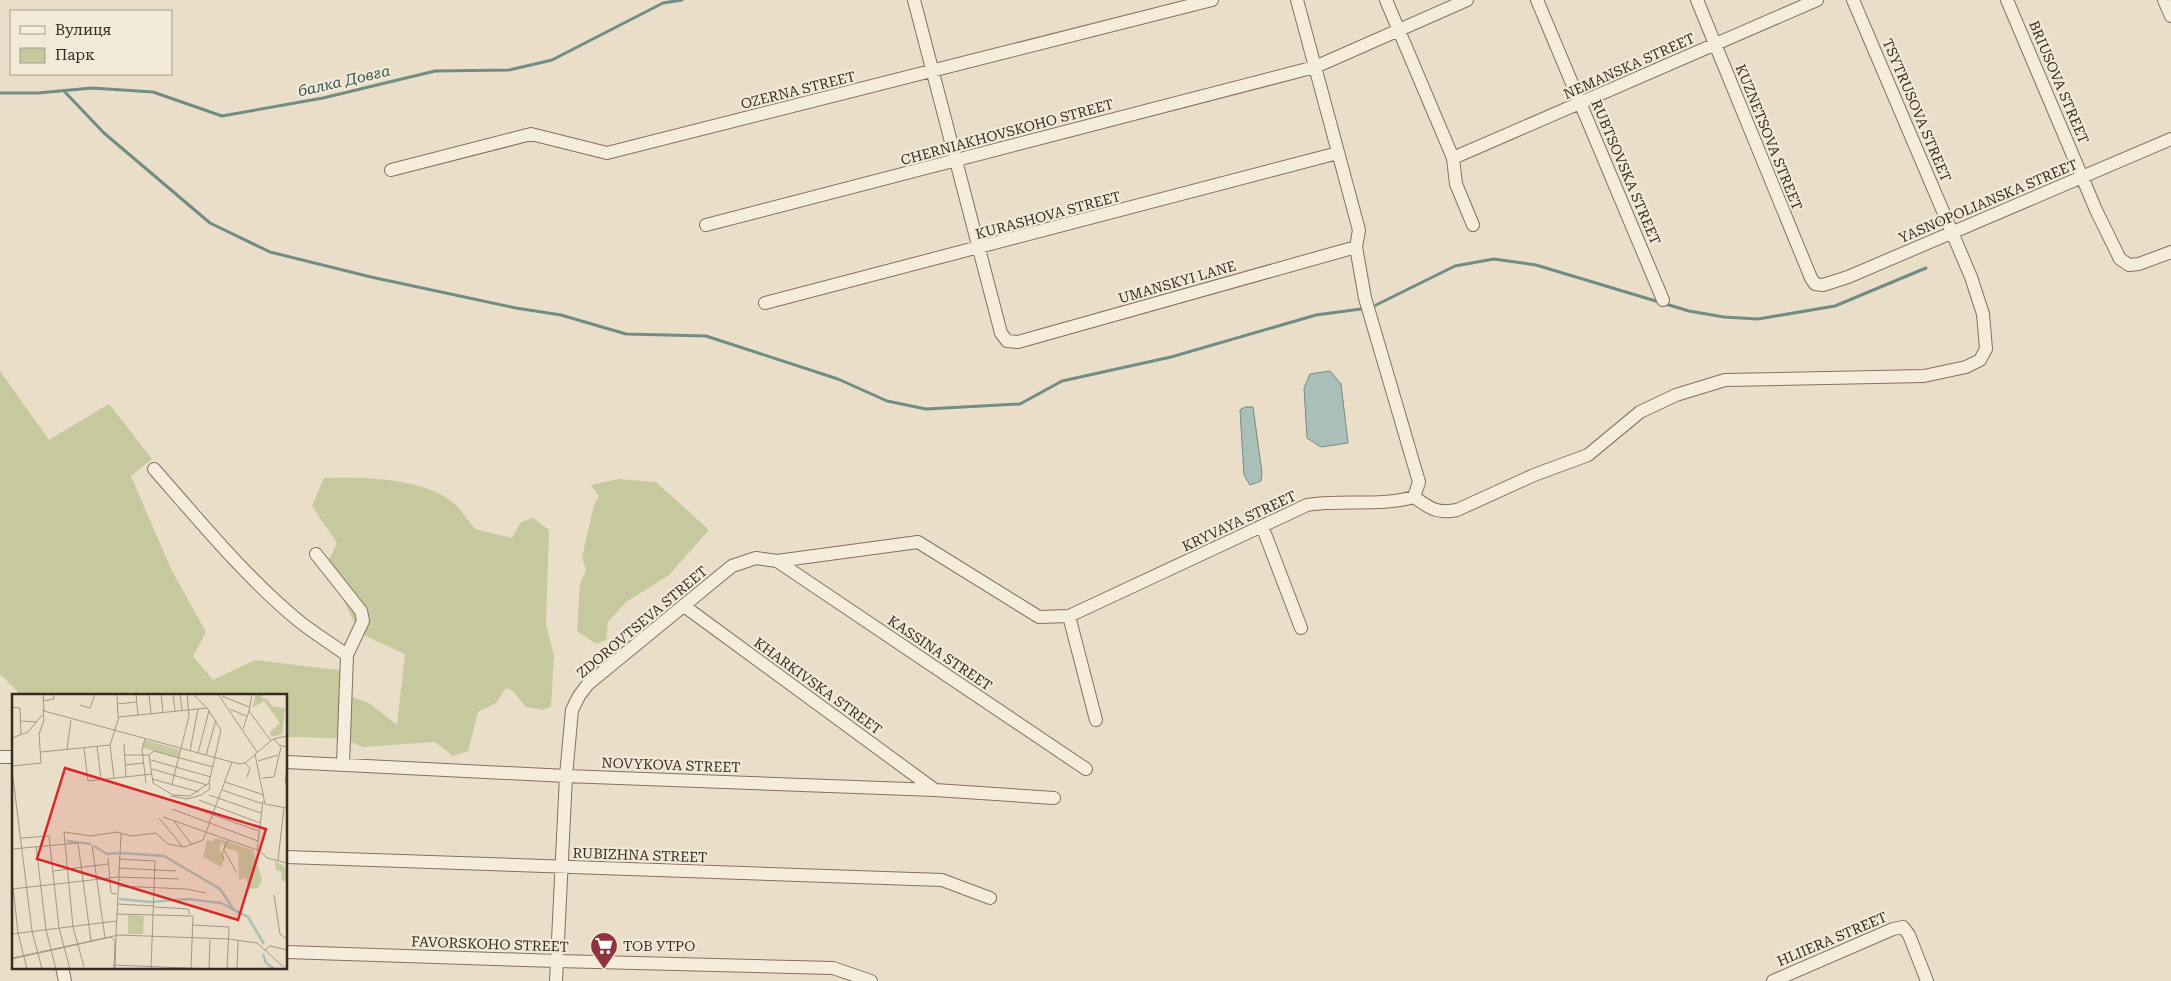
<svg xmlns="http://www.w3.org/2000/svg" width="2171" height="981" viewBox="0 0 2171 981" font-family="'Roboto Serif',serif">
  <style>
    .green { fill: #c6c89e }
    .water { fill: #a9bfb7; stroke: #718d83 }
    .lines { fill: none; stroke-linecap: round; stroke-linejoin: round }
    .stream { stroke: #718d83; stroke-width: 3 }
    .minor-casing { stroke: #85705f; stroke-width: 14 }
    .minor { stroke: #f6ecdc; stroke-width: 12 }
    .labels { text-anchor: middle; stroke-width: 4.5; stroke-linejoin: round; paint-order: stroke }
    .street-label { font-size: 14px; fill: #372a21; stroke: #f3e9d8 }
    .poi-label { font-size: 14px; fill: #372a21; stroke: #f3e9d8; text-anchor: start }
    .water-label { font-size: 15px; font-style: italic; fill: #325550; stroke: #f3e9d8 }
    .inset-river { fill: none; stroke: #a9bfb7; stroke-width: 2.5 }
    .inset-road { fill: none; stroke: #a29686; stroke-width: 1 }
    .view { fill: #d62828; fill-opacity: 0.15; stroke: #d62828; stroke-width: 2.5 }
    .inset-edge { fill: none; stroke: #372a21; stroke-width: 2.5 }
  </style>
  <rect width="100%" height="100%" fill="#eadec9"/>
  <!-- green -->
  <path class="green" d="M0,371l49,69 60,-36 43,55 -21,17 40,93 35,63 -13,24 20,24 42,-20 90,11 1,24 23,8 28,22 8,-71 -46,-21 -32,-69 10,-21 -25,-37 12,-28c40,-1 104,-1 134,29 6,7 11,15 17,22l37,9 9,-16 12,-4 16,12 -3,94 8,32 -3,51 -8,3 -17,-3 -13,-16 -7,-3 -10,15 -18,9 -10,39 -15,5 -18,-14 -72,5 -22,-9 -55,-1v-42h-265l-21,-21z
    M619,479l37,3 53,48 -40,45 -43,27 -18,20 -2,18 -10,4 -19,-13 3,-47 6,-14 -4,-13 12,-52 5,-9 -8,-11z"/>
  <!-- water -->
  <path class="water" d="M1330,371l11,13 7,59 -27,4 -14,-9 -3,-50 6,-14z
    M1245,407h8l9,66 -1,8 -11,4 -6,-10 -4,-65z"/>
  <g class="lines">
    <!-- stream -->
    <path class="stream" d="M64,91l40,42 106,90 60,29 101,25 145,31 45,7 65,19 80,2 132,43 49,22 39,8 94,-5 42,-23 109,-24 145,-42 45,-6
      M0,93h38l54,-5 61,4 69,24 101,-18 112,-27 74,-1 43,-10 111,-57 19,-3
      M1376,305l79,-39 39,-7 42,6 153,46 35,6 34,2 77,-13 91,-38"/>
    <defs>
      <path id="minor" d="M914,0l87,333 6,8 11,1 338,-95
        M1297,0l62,230 -3,17 9,51 54,184 -5,15
        M1386,0l67,158 3,26 17,41
        M1537,0l126,300
        M1697,0l114,278 4,6 8,1 25,-8 323,-138
        M2007,0l89,210 24,49 9,6 10,-1 32,-12
        M2164,0l7,16
        M1453,158l364,-158
        M391,170l140,-36 76,19 605,-153
        M706,225l609,-158 152,-67
        M765,303l573,-150
        M154,469c45,51 88,104 140,148 16,14 35,25 53,38
        M1262,526l39,102
        M316,554l45,57 2,10 -16,34 -4,109
        M777,561l309,208
        M684,606l251,184
        M1069,616l27,104
        M0,757h14
        M286,762l280,14 369,14 119,8
        M286,857l656,23 48,18
        M286,952l271,9 276,7 38,13
        M62,967l3,14
        M556,981l10,-205 6,-66 7,-14 9,-12 144,-118 24,-8 21,3 141,-19 121,75 30,-1 238,-111c35,-6 72,2 107,-8 16,11 22,17 43,13l77,-35 54,-20 52,-43 36,-17 49,-15 199,-4 42,-9 14,-7 6,-11 -3,-35 -12,-37 -118,-277
        M1773,981l120,-52 10,-2 6,8 18,46"/>
    </defs>
    <!-- minor casing -->
    <use href="#minor" class="minor-casing"/>
    <!-- minor -->
    <use href="#minor" class="minor"/>
  </g>
  <!-- icons -->
  <defs>
    <symbol id="supermarket-pin" viewBox="-11 -11 22 30"><path d="M0 17L-7.5 6A9.5 9.5 0 1 1 7.5 6Z" fill="#8e353d" stroke="#f3e9d8"/><path d="M-6-5.5h2.5l.6 2H6L4.5 2H-2.5L-4.4-4H-6ZM-1.5 3.2a1.3 1.3 0 1 0 .1 0ZM3 3.2a1.3 1.3 0 1 0 .1 0Z" fill="#fff"/></symbol>
  </defs>
  <g fill-rule="evenodd">
    <use href="#supermarket-pin" x="588" y="930" width="32" height="43"/>
  </g>
  <g class="labels">
    <!-- street labels -->
    <g class="street-label">
      <text transform="translate(1629 66) rotate(-24)" y="5">NEMANSKA STREET</text>
      <text transform="translate(2059 82) rotate(67)" y="5">BRIUSOVA STREET</text>
      <text transform="translate(798 90) rotate(-14)" y="5">OZERNA STREET</text>
      <text transform="translate(1917 110) rotate(67)" y="5">TSYTRUSOVA STREET</text>
      <text transform="translate(1007 132) rotate(-15)" y="5">CHERNIAKHOVSKOHO STREET</text>
      <text transform="translate(1769 137) rotate(68)" y="5">KUZNETSOVA STREET</text>
      <text transform="translate(1626 172) rotate(67)" y="5">RUBTSOVSKA STREET</text>
      <text transform="translate(1988 201) rotate(-23)" y="5">YASNOPOLIANSKA STREET</text>
      <text transform="translate(1048 215) rotate(-15)" y="5">KURASHOVA STREET</text>
      <text transform="translate(1177 282) rotate(-16)" y="5">UMANSKYI LANE</text>
      <text transform="translate(1239 521) rotate(-25)" y="5">KRYVAYA STREET</text>
      <text transform="translate(642 622) rotate(-40)" y="5">ZDOROVTSEVA STREET</text>
      <text transform="translate(940 653) rotate(34)" y="5">KASSINA STREET</text>
      <text transform="translate(818 686) rotate(36)" y="5">KHARKIVSKA STREET</text>
      <text transform="translate(671 765) rotate(2)" y="5">NOVYKOVA STREET</text>
      <text transform="translate(640 855) rotate(2)" y="5">RUBIZHNA STREET</text>
      <text transform="translate(1832 939) rotate(-23)" y="5">HLIIERA STREET</text>
      <text transform="translate(490 944) rotate(2)" y="5">FAVORSKOHO STREET</text>
    </g>
    <!-- poi labels -->
    <g class="poi-label">
      <text x="623" y="951">ТОВ УТРО</text>
    </g>
    <!-- water labels -->
    <g class="water-label">
      <text transform="translate(344 81) rotate(-13)" y="5">балка Довга</text>
    </g>
  </g>
  <!-- overview -->
  <g transform="translate(12 694)">
    <rect width="275" height="275" fill="#eadec9"/>
    <path d="M244,0h6v4l5,1 5,7 13,2 -3,26 -11,3 -1,-5 10,-9 -16,-22 -12,7zM133,46l35,10 -2,7 -35,-9zM204,144l37,12 9,30 -4,8 -9,1 -3,-11 -7,2 -1,-28 -13,-4 -3,-6 -3,6 5,11 -3,8 -18,-10 4,-18 4,3zM263,167l12,7v15l-6,-4 1,-7 -6,-2zM116,221l16,1 -1,18h-15z" fill="#c6c89e"/>
    <path class="inset-river" d="M55,147l24,3M82,152l13,8 12,-1M109,159l43,3 56,33 14,21M107,205l32,3 37,-3 33,4 27,14 16,27M251,260l3,9 8,6"/>
    <path class="inset-road" d="M31,0l1,17 195,53 6,-1 28,-24 14,-3M105,0l1,24M124,0l2,21M137,0l2,20M149,0l2,18M161,0l2,17M168,0l2,16M206,0l39,58M240,0l-3,17 22,30M210,2l27,11M31,7l11,-2 -1,-5M105,10l20,-2M68,11l10,3 5,-14M0,13l8,1 1,27M218,15l16,7M8,27l17,1M231,35l6,-18M0,44l16,-6 14,-17M133,45l-3,10 4,34M262,45l5,6 8,2M112,50l2,33M98,51l4,33M85,52l4,33M72,54l4,33 64,-7M55,55l4,-29M178,57l8,-42M29,58l69,-7 9,-28 88,-9M186,59l11,-42M243,60l10,50 22,4M112,61h25l5,-4 59,16M137,61l4,28 20,12 17,1 19,-13 12,-53 -14,-22 -14,-14M194,61l10,-35M139,66l60,17M246,67l20,-6M233,69l5,5 -3,9M113,71l19,-2M0,72l29,-3 -2,-29 5,-14 -1,-11M140,75l55,16M0,76l20,161 10,38M250,84l12,-1 7,-30M140,85l47,13M213,88l39,13M273,89l2,-16M160,90l17,-68 -2,-22M210,96l41,14M197,101l52,18M159,102l16,3 14,-4 9,-6 -1,-6M187,106l61,23M173,111l74,26M160,115l86,32M151,123l97,34 7,7 20,5M147,124l23,28M162,127l18,24M9,144l28,-2 10,92 11,41M80,151l13,93M24,152l10,84 10,39M0,155l66,-6 13,98M212,156l13,23M245,156l6,-49M96,164l3,35 6,1M107,165l36,2 -4,108M212,166l-2,-7 6,-13M266,166l6,-52M106,174l58,3M41,177l55,-7M0,184l6,55 9,36M106,192l68,3 20,4M0,195l106,-12 61,2M262,201l6,39 7,5M105,210l37,2M142,213l34,2 2,5M104,220l77,2 -2,52M181,231l36,2 -2,42M0,240l104,-13M104,241l5,-101M253,256l5,-4 17,4M0,264l107,-23 110,4 28,4 29,26M0,265l99,-22 4,4 -1,28M101,271l97,4M72,273l-11,-40 -9,-95 27,4 26,-4 14,4 25,-3 12,11 16,3 19,-7 29,-78M103,275l1,-33M197,275l1,-29M225,275l1,-28"/>
    <path class="view" d="M53,74l201,61 -28,91 -201,-61z"/>
    <rect width="275" height="275" class="inset-edge"/>
  </g>
  <!-- legend -->
  <rect x="10" y="10" width="162" height="65" fill="#f3e9d8" stroke="#a89d8f"/>
  <rect x="20" y="26" width="25" height="8" fill="#f6ecdc" stroke="#a89d8f"/>
  <text x="55" y="35" font-size="15" fill="#372a21">Вулиця</text>
  <rect x="20" y="48" width="25" height="15" fill="#c6c89e" stroke="#a89d8f"/>
  <text x="55" y="60" font-size="15" fill="#372a21">Парк</text>
</svg>
